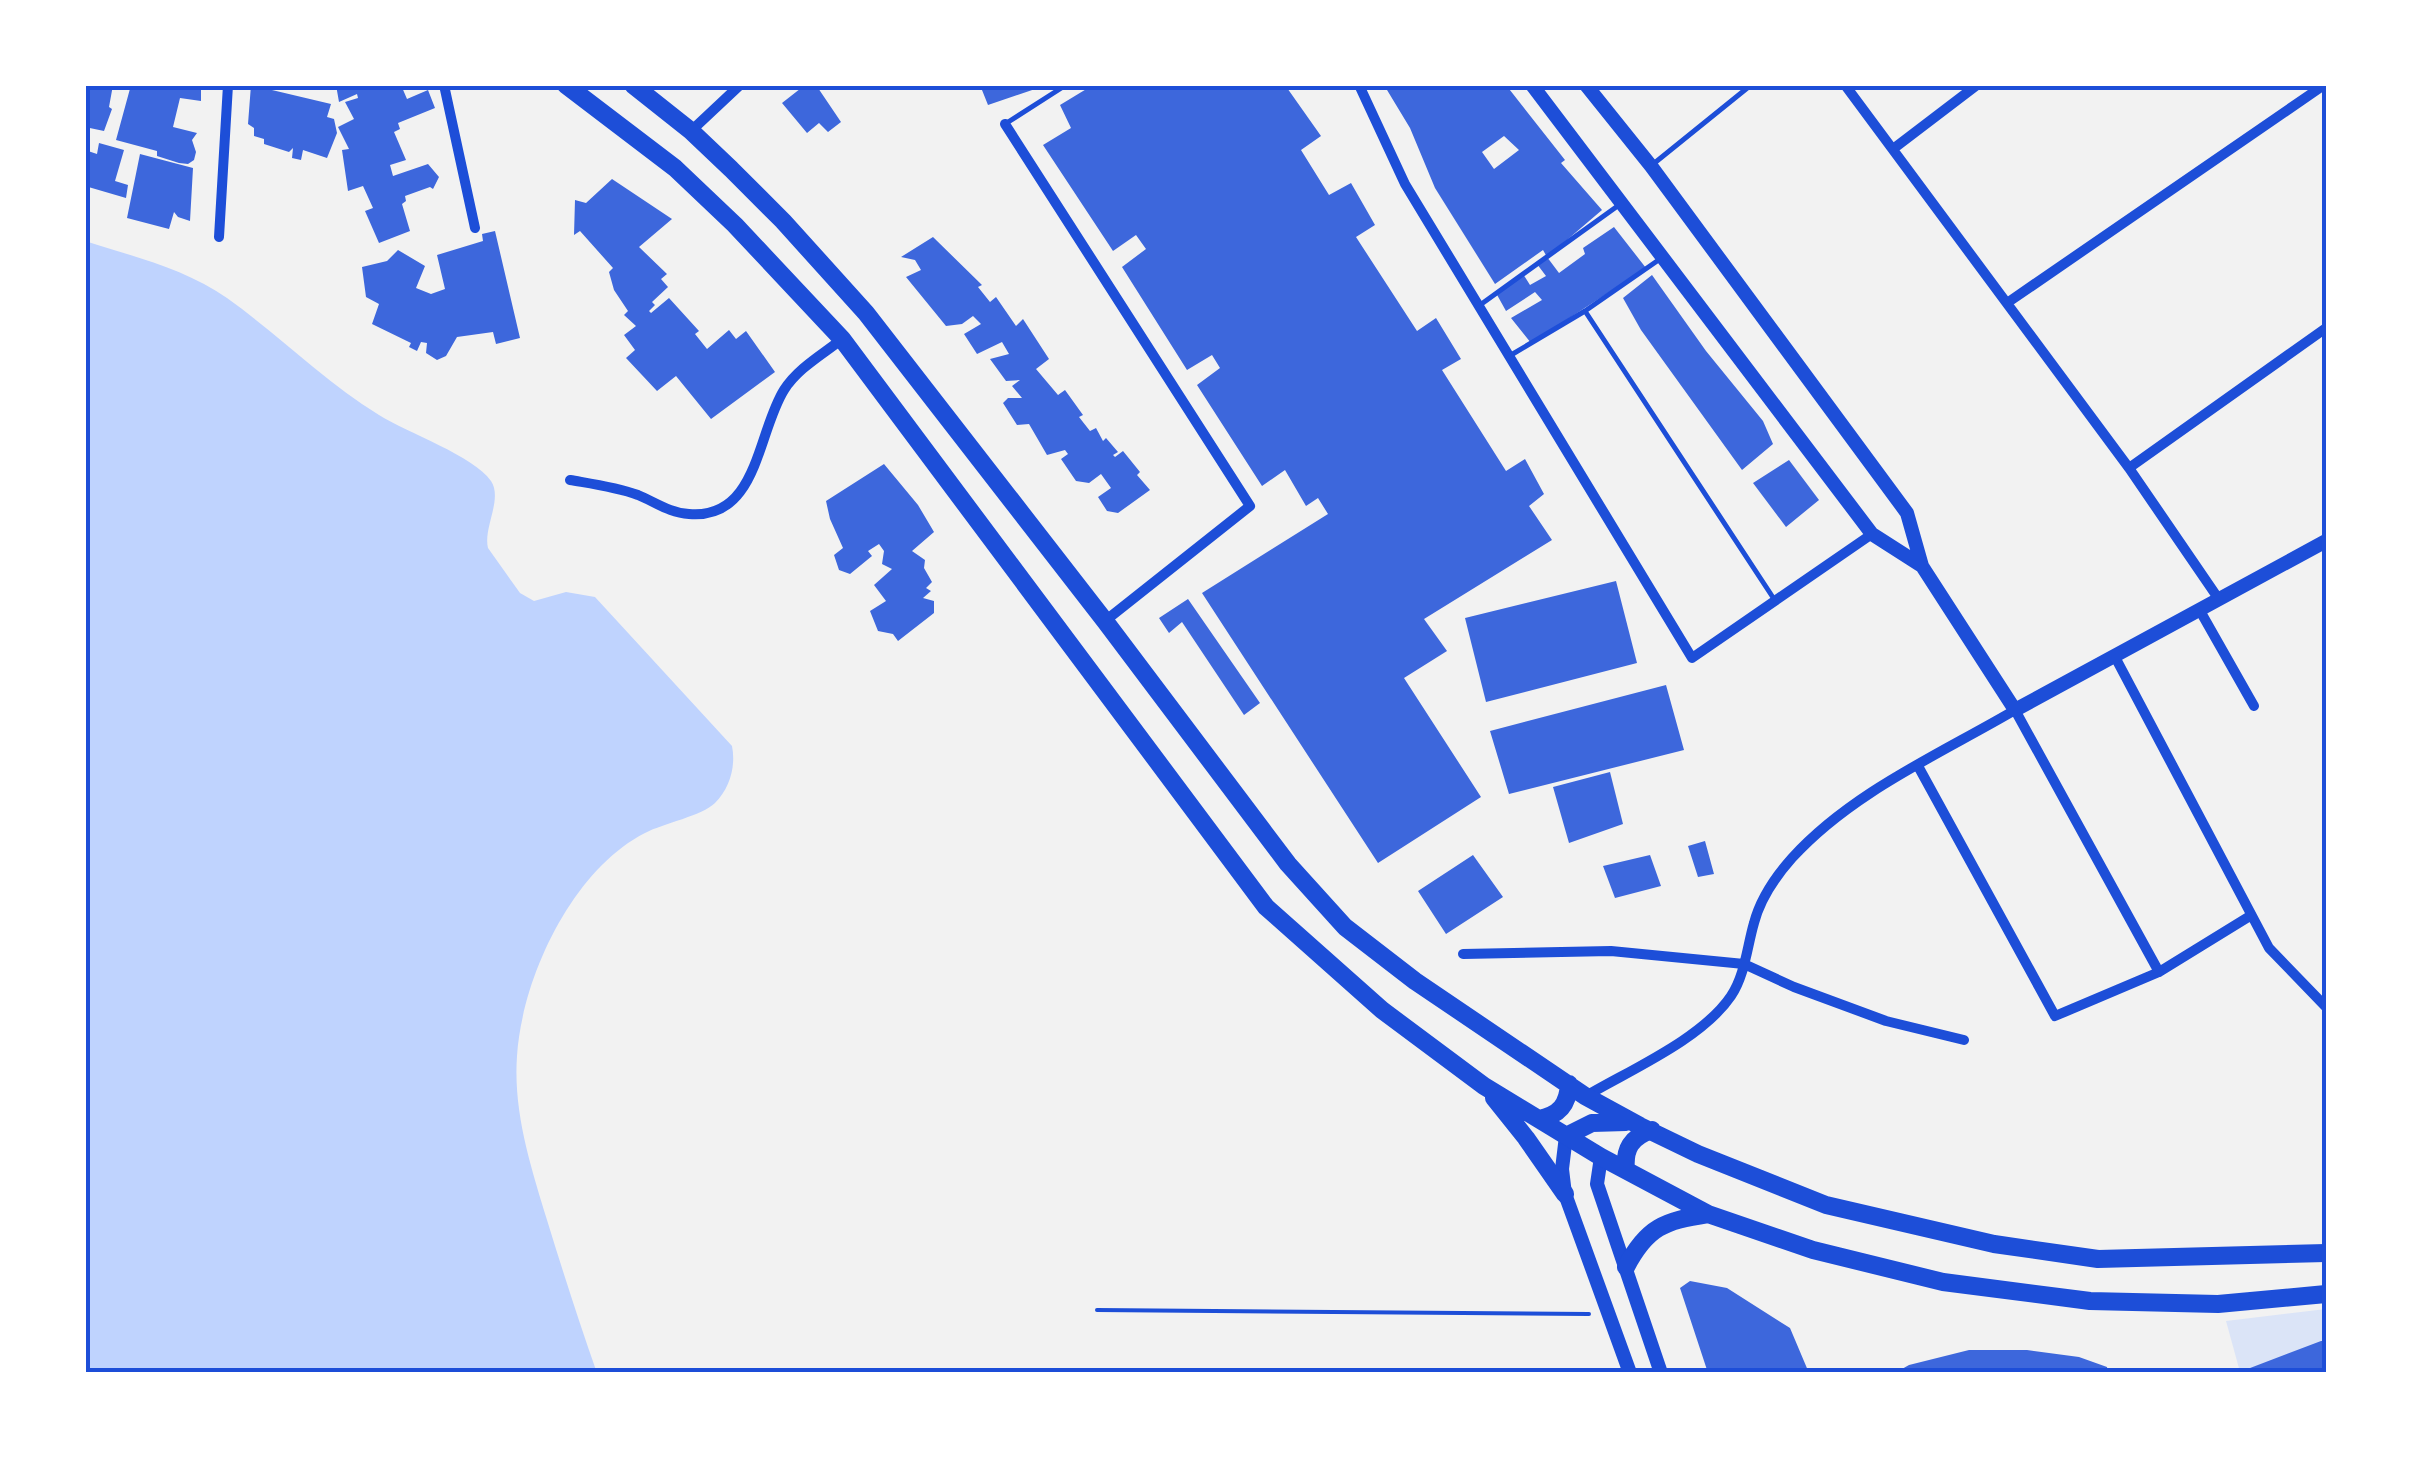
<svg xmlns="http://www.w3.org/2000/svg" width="2411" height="1458" viewBox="0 0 2411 1458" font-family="'Zilla Slab',serif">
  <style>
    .green { fill: #dbe4f7 }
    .water { fill: #bfd3fe }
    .building { fill: #3d67dc; fill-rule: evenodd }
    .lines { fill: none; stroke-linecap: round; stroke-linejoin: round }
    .path { stroke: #1d4ed8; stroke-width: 4 }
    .service { stroke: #1d4ed8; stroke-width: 5 }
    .minor { stroke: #1d4ed8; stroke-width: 10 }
    .tertiary { stroke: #1d4ed8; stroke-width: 14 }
    .primary { stroke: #1d4ed8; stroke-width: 18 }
    .neatline { fill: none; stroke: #1d4ed8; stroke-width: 4 }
  </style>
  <rect width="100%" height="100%" fill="#f2f2f2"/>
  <!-- green -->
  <path class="green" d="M2326,1309v32l-86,31 -14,-51z"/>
  <!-- water -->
  <path class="water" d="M85,241c47,15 101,28 142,57 53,38 96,82 152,117 29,18 95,41 112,66 12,18 -8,47 -3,67l32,45 14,8 32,-9 29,5 137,149c4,20 -2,42 -17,57 -13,13 -51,20 -70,30 -73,37 -123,145 -128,223 -4,57 14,111 30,164 16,52 32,102 50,153h-512z"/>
  <!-- building -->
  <path class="building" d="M85,85h28l-4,22 3,2 -8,22 -19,-4z
    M131,85h70v16l-21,-3 -7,29 24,6 -5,7 4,12 -2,8 -6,4 -9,-1 -22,-7v-5l-41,-11z
    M251,85l80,19 -4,13 7,2 3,14 -10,25 -24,-8 -2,10 -9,-2 1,-10 -4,4 -25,-8v-5l-10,-3v-8l-6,-4z
    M336,85h50l2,5 13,-5 6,14 21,-9 7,18 -37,15 2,6 -6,3 12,28 -16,5 3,11 35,-12 11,13 -6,12 -3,-2 -25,9 1,5 -4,3 8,27 -31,12 -14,-32 8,-3 -10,-22 -15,5 -6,-41 7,-1 -11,-22 16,-8 -9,-17 13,-4 -1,-4 -18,8z
    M805,85h11l25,37 -13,10 -9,-9 -12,10 -25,-30z
    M980,85h64v1l-56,19z
    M1093,85h192l36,51 -20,14 28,45 22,-12 24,42 -19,12 61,94 19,-13 25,41 -19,11 64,101 19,-12 19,35 -15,12 23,34 -128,79 23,32 -43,27 77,119 -103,66 -176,-270 126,-79 -10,-16 -12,8 -21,-36 -23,16 -65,-101 23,-17 -8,-13 -25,15 -65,-103 24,-18 -10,-14 -23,16 -70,-106 28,-17 -11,-23z
    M1384,85h122l59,75 -4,3 41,47 -55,47 -4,-7 -48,34 -60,-96 -25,-60zM1504,136l15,14 -25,19 -12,-17z
    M99,143l25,7 -9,31 13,4 -2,13 -41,-12v-36l12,4z
    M140,154l53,14 -3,53 -12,-4 -4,-5 -5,17 -42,-11z
    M612,179l60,40 -33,28 28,27 -6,5 7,8 -16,15 3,3 -6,6 2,2 18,-15 30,33 -4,3 12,15 22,-19 7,9 10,-8 29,41 -64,47 -35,-43 -19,15 -31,-33 9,-8 -11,-15 12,-9 -12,-11 4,-4 -14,-21 -5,-18 4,-4 -33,-37 -6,4 1,-35 11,3z
    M1614,227l32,41 -115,75 -20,-25 31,-18 -7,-8 -29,19 -10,-18 27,-19 7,11 16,-9 -9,-12 10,-7 12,16 26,-19 -2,-6z
    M495,231l25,107 -24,6 -3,-12 -36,5 -11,19 -9,4 -11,-7 1,-10 -6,-1 -4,9 -8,-4 2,-4 -39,-19 7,-20 -13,-7 -4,-30 25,-6 11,-11 27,16 -9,22 15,6 14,-5 -8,-34 46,-14 -1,-7z
    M933,237l49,48 -4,2 12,15 6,-5 20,29 7,-7 26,40 -13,10 22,26 7,-5 18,25 -4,2 11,14 6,-3 7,13 3,-3 12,14 -5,3 2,2 8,-6 17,21 -3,3 13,15 -32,23 -11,-2 -9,-14 13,-9 -10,-14 -12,9 -13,-2 -15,-22 7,-5 -3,-4 -18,5 -18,-31 -12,1 -14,-22 5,-5h14l-10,-12 8,-6 -14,1 -16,-22 19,-5 -7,-12 -25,12 -13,-20 17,-10 -8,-8 -11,8 -16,2 -40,-49 15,-7 -6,-10 -14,-3z
    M1652,275l54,76 57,70 10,23 -31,26 -101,-140 -18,-32z
    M1789,460l30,40 -33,27 -33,-44z
    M884,464l34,41 16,27 -22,19 13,9 -1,8 8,14 -6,6 5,3 -8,7 11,3v12l-36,28 -5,-7 -15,-3 -8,-20 16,-10 -12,-16 18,-16 -10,-5 2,-13 -5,-7 -11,7 4,5 -22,18 -11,-4 -5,-15 9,-7 -13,-29 -4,-18z
    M1616,581l21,82 -151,39 -21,-84z
    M1188,599l72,104 -16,12 -62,-93 -13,11 -10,-15z
    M1666,685l18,65 -175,44 -19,-63z
    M1610,772l13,52 -54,19 -16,-56z
    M1705,841l9,33 -16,3 -10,-31z
    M1473,855l30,42 -57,37 -28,-43z
    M1650,855l11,31 -46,12 -12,-32z
    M1690,1281l37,7 63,40 19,45h-101l-28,-85z
    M2321,1341h5v32h-89z
    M1969,1350h58l52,7 28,10 1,6h-213l14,-8z"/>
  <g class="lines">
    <!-- path -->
    <path class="path" d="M1097,1310l492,4"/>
    <!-- service -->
    <path class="service" d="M1005,124l61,-39
      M1652,165l99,-80
      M1480,305l139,-100
      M1585,311l189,288
      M1511,355l74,-44 75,-52"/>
    <!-- minor -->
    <path class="minor" d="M444,85l31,143
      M1359,85l46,99 287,474 180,-124
      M1845,85l284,383 89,130
      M1005,124l245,382 -145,115
      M691,131l49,-46
      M1893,149l84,-64
      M219,237l9,-152
      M2007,303l317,-218
      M2129,468l197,-140
      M570,480c23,4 46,7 68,15 17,7 32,18 51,19 69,6 68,-81 95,-124 14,-22 38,-35 58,-51
      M2199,609l55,97
      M2114,655l155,293 57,59
      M1918,766l137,250 104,-44 91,-56
      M1463,954l148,-3 133,13 50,23 92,34 78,19
      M1586,1096c44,-26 116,-57 145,-100 14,-21 16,-49 23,-73 6,-23 22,-47 38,-65 60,-66 148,-104 223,-148l144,262"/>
    <!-- tertiary -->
    <path class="tertiary" d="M1532,85l340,449 50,32
      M1586,85l65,81 256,347 15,53 93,144 311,-169
      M1566,1136l-4,33 3,25 65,179
      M1601,1157l-4,27 64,189"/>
    <!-- primary -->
    <path class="primary" d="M566,85l109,83 60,57 107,114 424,568 116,103 102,76 117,71 107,57 105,36 130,32 147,19 128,3 108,-10
      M633,85l58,46 40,38 52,52 83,92 239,308 183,243 57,63 70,54 170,115 55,30 58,28 128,51 168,39 104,15 228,-6
      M1494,1098l32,40 39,56
      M1539,1119c20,-4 29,-14 30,-35
      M1566,1136l26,-13 34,-1
      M1626,1170c-2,-21 5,-33 26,-40
      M1626,1267c21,-40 38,-46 82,-53"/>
  </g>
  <!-- border -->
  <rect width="2411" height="1458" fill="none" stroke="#ffffff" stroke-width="175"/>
  <rect x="88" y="88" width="2236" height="1282" class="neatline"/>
</svg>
